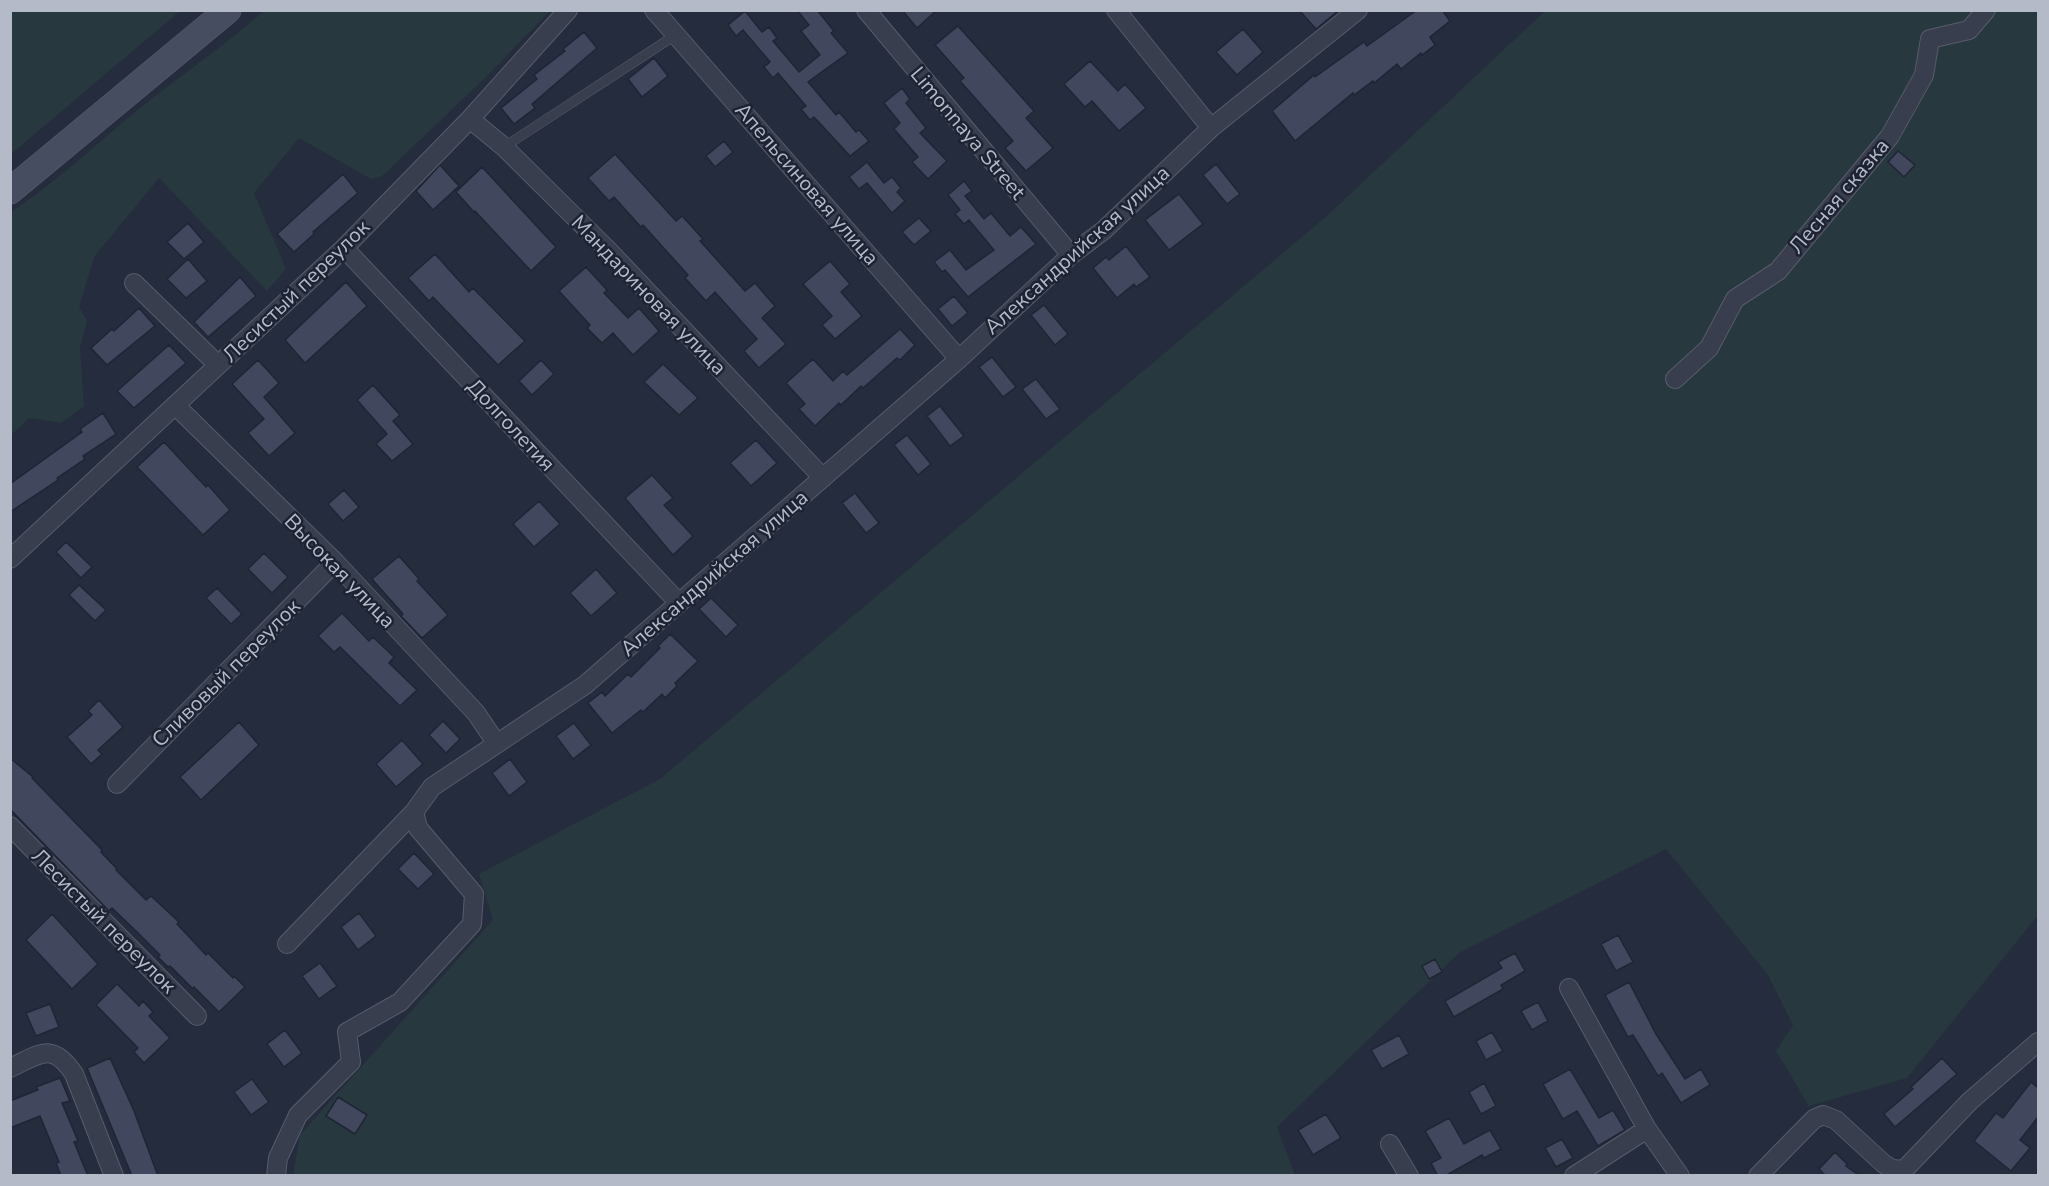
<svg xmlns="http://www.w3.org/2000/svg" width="2049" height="1186" viewBox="0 0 2049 1186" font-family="'Nunito Sans',sans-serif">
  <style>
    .green { fill: #27383f }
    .building { fill: #41485e; stroke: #202535; stroke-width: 1.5 }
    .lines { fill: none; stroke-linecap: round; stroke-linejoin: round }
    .service-casing { stroke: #575c6c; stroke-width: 10 }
    .minor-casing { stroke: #575c6c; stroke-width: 20 }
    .secondary-casing { stroke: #575c6c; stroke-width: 27 }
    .service { stroke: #393e4e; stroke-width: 9 }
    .minor { stroke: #393e4e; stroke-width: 18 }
    .secondary { stroke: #474d61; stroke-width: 26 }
    .labels { text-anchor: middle; stroke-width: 5; stroke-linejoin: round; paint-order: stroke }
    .street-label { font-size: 21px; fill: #b5bac9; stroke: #1e2333 }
  </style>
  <rect width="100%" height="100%" fill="#252c3e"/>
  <!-- green -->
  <path class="green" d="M11,10h169v1l-169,143z
    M265,10l285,1 -67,69 -101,96 -11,3 -72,-41 -45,55 32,76 -19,22 -108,-113 -65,79 -15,50 8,13 -7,28 4,58 -23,17 -32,-5 -18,17v-223c44,-29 83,-66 124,-100 43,-35 88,-65 130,-102z
    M1545,11h493v904l-131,163 -98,28 -33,-55 17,-26 -25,-50 -102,-126 -207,104 -182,174 18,48 -1002,1 7,-41 193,-215 -14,-46 181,-95 669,-565z"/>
  <!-- building -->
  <path class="building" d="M797,10h20l17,21 -3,2 17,20 -40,29 28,33 3,-3 17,20 3,-2 10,11 -19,15 -36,-39 -4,3 -9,-11 5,-3 -28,-33 -5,5 -9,-11 6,-5 -27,-32 -7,6 -8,-11 17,-14 17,21 7,-5 8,11 -4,3 26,31 21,-17 -19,-24 8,-6z
    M902,10h35l-20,18z
    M1299,10h40l-23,19z
    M1417,10h25l8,11 -20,16 5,8 -13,10 -1,-2 -20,16 -4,-5 -23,19 -1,-2 -19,14 -1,-2 -58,48 -23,-30 42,-36 1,2 49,-35 3,4z
    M958,26l76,85 -8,7 27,30 -27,23 -21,-23 8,-7 -53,-60 4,-3 -29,-33z
    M1243,29l20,23 -26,23 -21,-23z
    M584,32l13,16 -65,56 3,4 -21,16 -13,-16 36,-29 -3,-4 31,-24 -2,-2z
    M654,58l14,18 -26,21 -14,-18z
    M1090,61l28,30 7,-7 21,24 -27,23 -27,-30 -7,6 -21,-23z
    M902,88l8,11 -4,4 20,25 -6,5 27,28 -19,18 -16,-17 6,-5 -24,-28 6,-6 -16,-20z
    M724,141l9,11 -18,15 -9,-11z
    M1898,151l17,14 -11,12 -16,-15z
    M615,154l61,67 6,-5 21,23 -3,2 45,50 10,-8 20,23 -13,12 24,26 -27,24 -15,-17 13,-12 -42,-47 -9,9 -21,-23 3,-3 -45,-50 -2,2 -27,-30 -5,4 -21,-23z
    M867,162l17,21 8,-6 9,11 -4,4 8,9 -13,12 -25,-30 -8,6 -10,-12z
    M1216,164l24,30 -13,10 -24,-29z
    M440,165l19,21 -26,24 -17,-19z
    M482,167l74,80 -25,24 -56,-60 -1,1 -18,-20z
    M343,174l15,19 -45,39 1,2 -20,18 -17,-18z
    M964,181l8,10 -7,5 19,23 7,-6 19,23 11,-9 15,17 -68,53 -23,-27 -3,2 -8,-10 16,-12 16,20 28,-20 -25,-30 -5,4 -9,-10 5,-4 -12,-15z
    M1179,194l24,30 -34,26 -24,-30z
    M919,218l12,13 -17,14 -12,-13z
    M188,223l16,19 -20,17 -17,-17z
    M1126,246l24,31 -14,10 -2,-3 -17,14 -24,-30 13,-11 3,3z
    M435,254l34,38 4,-4 52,53 -27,24 -65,-68 -4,4 -21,-23z
    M188,259l19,22 -21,17 -19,-19z
    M830,261l20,23 -9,8 21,24 -27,23 -13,-14 10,-9 -29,-32z
    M586,267l21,23 -3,3 24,25 11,-10 20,23 -26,24 -20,-22 -11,10 -15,-15 3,-3 -31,-34z
    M240,277l16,19 -48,41 -14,-15z
    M346,282l21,24 -62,57 -20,-23z
    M954,296l14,17 -16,13 -14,-17z
    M1044,305l24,29 -13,11 -24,-30z
    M139,308l16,18 -48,39 -16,-17 21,-19 2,2z
    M900,329l15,16 -15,15 -3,-2 -34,30 -2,-2 -20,19 -2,-2 -24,23 -16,-17 6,-5 -19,-21 27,-24 20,22 10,-10 4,4z
    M169,345l17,18 -52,45 -17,-17z
    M992,357l24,30 -13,10 -24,-30z
    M258,360l21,23 -15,14 31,36 -26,23 -21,-23 16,-14 -32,-35z
    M541,360l13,14 -22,21 -13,-14z
    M663,364l35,34 -19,17 -35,-33z
    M1036,379l24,30 -14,10 -24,-30z
    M373,385l27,30 -7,6 20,23 -21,17 -16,-17 11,-10 -30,-34z
    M940,406l24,30 -14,10 -23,-30z
    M103,413l13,21 -33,22 2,3 -28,19 1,2 -48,32v-28l72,-52 -2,-3z
    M907,435l24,29 -13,11 -24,-30z
    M756,440l21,23 -26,23 -21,-23z
    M164,442l42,45 2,-2 22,25 -27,25 -66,-68z
    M652,475l21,23 -9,7 29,31 -20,19 -48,-57z
    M344,490l15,17 -16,14 -15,-17z
    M855,493l24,30 -13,10 -24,-30z
    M539,501l21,23 -26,23 -21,-23z
    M66,542l26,25 -11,11 -25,-26z
    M264,553l24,24 -16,16 -24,-24z
    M399,556l20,23 -2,2 31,34 -26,23 -21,-22 2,-2 -31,-35z
    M596,569l21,24 -26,23 -21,-23z
    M79,585l27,25 -11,11 -26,-26z
    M217,588l25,26 -11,10 -25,-26z
    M711,598l27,27 -12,12 -27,-28z
    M342,613l27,28 4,-4 21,20 -5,6 28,27 -17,16 -60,-59 -6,5 -16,-16z
    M670,634l28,27 -23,22 2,3 -12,12 -3,-4 -19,18 -2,-2 -29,23 -24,-30 14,-11 3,4 23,-22 3,3 29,-29 -2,-2z
    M99,700l24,27 -25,23 4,4 -11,10 -24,-27 25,-22 -4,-4z
    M443,721l17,18 -14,14 -17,-18z
    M239,722l20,23 -58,55 -21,-23z
    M574,723l17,22 -18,14 -17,-23z
    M402,740l21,24 -27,23 -20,-23z
    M10,758l23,19 -1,1 70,72 -1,2 16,17 -1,1 30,30 5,-4 28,26 -2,2 29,31 2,-2 25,25 1,-2 11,11 -26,25 -25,-25 -1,2 -23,-23 -2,1 -10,-10 2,-2 -24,-24 -24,-23 -3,3 -99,-102z
    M510,759l17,23 -18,14 -17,-23z
    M414,853l20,21 -16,15 -20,-20z
    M359,913l17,23 -18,14 -17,-23z
    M52,914l46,50 -26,25 -46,-49z
    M1618,935l15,27 -17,9 -15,-27z
    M1515,953l10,18 -24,14 2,4 -49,28 -9,-16 57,-33 -4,-6z
    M1435,959l7,13 -13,7 -7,-13z
    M320,963l17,23 -18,13 -17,-23z
    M1629,982l27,52 29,45 16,-10 9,16 -29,18 -19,-30 -4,3 -25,-41 -5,2 -23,-42z
    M117,984l22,22 4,-5 10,11 -4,4 21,22 -26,25 -10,-11 4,-4 -42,-43z
    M1538,1002l10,19 -16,9 -11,-19z
    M50,1004l9,23 -23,9 -10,-23z
    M285,1030l17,23 -18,14 -17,-23z
    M1492,1032l11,19 -17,9 -10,-19z
    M1399,1035l10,19 -27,15 -11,-19z
    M110,1058l24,53 24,65h-26l-45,-108z
    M1942,1058l15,16 -62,53 -11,-13 29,-25 -2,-2z
    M1570,1069l29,49 14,-8 12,20 -27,16 -21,-35 -14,8 -20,-35z
    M60,1078l10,23 -8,2 16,38 -4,1 14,34h-27l-5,-13 3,-1 -19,-46 -30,12v-27l28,-11 -2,-3z
    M252,1079l17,23 -18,13 -17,-23z
    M2031,1082l7,6v29l-18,23 10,8 -19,23 -37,-30 22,-28 7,5z
    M1484,1083l12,23 -15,8 -12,-22z
    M338,1097l29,18 -12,19 -29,-18z
    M1326,1114l15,24 -28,17 -15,-25z
    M1449,1118l15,26 26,-14 11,19 -17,9 -2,-3 -37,21h-7l-7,-13 10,-5 -16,-27z
    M1562,1139l11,19 -17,9 -11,-19z
    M1835,1152l12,12 -1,2 14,10h-34l-7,-7z"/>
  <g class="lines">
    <defs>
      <path id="service" d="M504,147l173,-113"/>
      <path id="minor" d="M654,10l305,349
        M866,10l205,245
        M1116,10l95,118
        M470,119l34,28 105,104 214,227
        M344,248l335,355
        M134,283l84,82
        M1675,379l34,-31 26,-49 43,-28 112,-135 34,-61 6,-36 39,-9 17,-20
        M175,405l160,157 141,151 21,31
        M10,559l334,-311 126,-129 98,-109
        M117,784l218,-222
        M10,826l187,190
        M287,944l127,-132
        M1569,988l78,141 33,47
        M10,1068c30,-14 42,-27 64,6l40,102
        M1390,1144l19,32
        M276,1176l2,-18 20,-43 53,-53 -4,-30 53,-30 72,-78 2,-30 -56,-66 -4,-16 18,-25 153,-102 374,-326 112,-104 33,-25 107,-102 147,-118
        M1574,1176l73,-47
        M1758,1176l56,-57 9,-4 13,5 48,44 8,5 12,1 66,-69 68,-59"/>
      <path id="secondary" d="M10,191l218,-181"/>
    </defs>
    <!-- service casing -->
    <use href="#service" class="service-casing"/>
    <!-- minor casing -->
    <use href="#minor" class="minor-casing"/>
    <!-- secondary casing -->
    <use href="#secondary" class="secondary-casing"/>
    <!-- service -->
    <use href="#service" class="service"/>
    <!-- minor -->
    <use href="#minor" class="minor"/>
    <!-- secondary -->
    <use href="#secondary" class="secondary"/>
  </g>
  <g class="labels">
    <!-- street labels -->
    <g class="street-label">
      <text transform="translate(968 133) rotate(50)" y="7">Limonnaya Street</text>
      <text transform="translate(807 184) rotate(49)" y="7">Апельсиновая улица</text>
      <text transform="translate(1839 196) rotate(-50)" y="7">Лесная сказка</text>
      <text transform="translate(1077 250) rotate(-42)" y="7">Александрийская улица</text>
      <text transform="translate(296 291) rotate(-44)" y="7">Лесистый переулок</text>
      <text transform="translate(649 295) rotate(46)" y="7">Мандариновая улица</text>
      <text transform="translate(511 425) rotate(47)" y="7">Долголетия</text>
      <text transform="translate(340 571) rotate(46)" y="7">Высокая улица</text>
      <text transform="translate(714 573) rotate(-41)" y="7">Александрийская улица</text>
      <text transform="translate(226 673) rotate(-45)" y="7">Сливовый переулок</text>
      <text transform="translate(104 921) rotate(45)" y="7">Лесистый переулок</text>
    </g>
  </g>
  <!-- border -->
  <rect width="2049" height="1186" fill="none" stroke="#b5bac9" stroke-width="24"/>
</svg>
